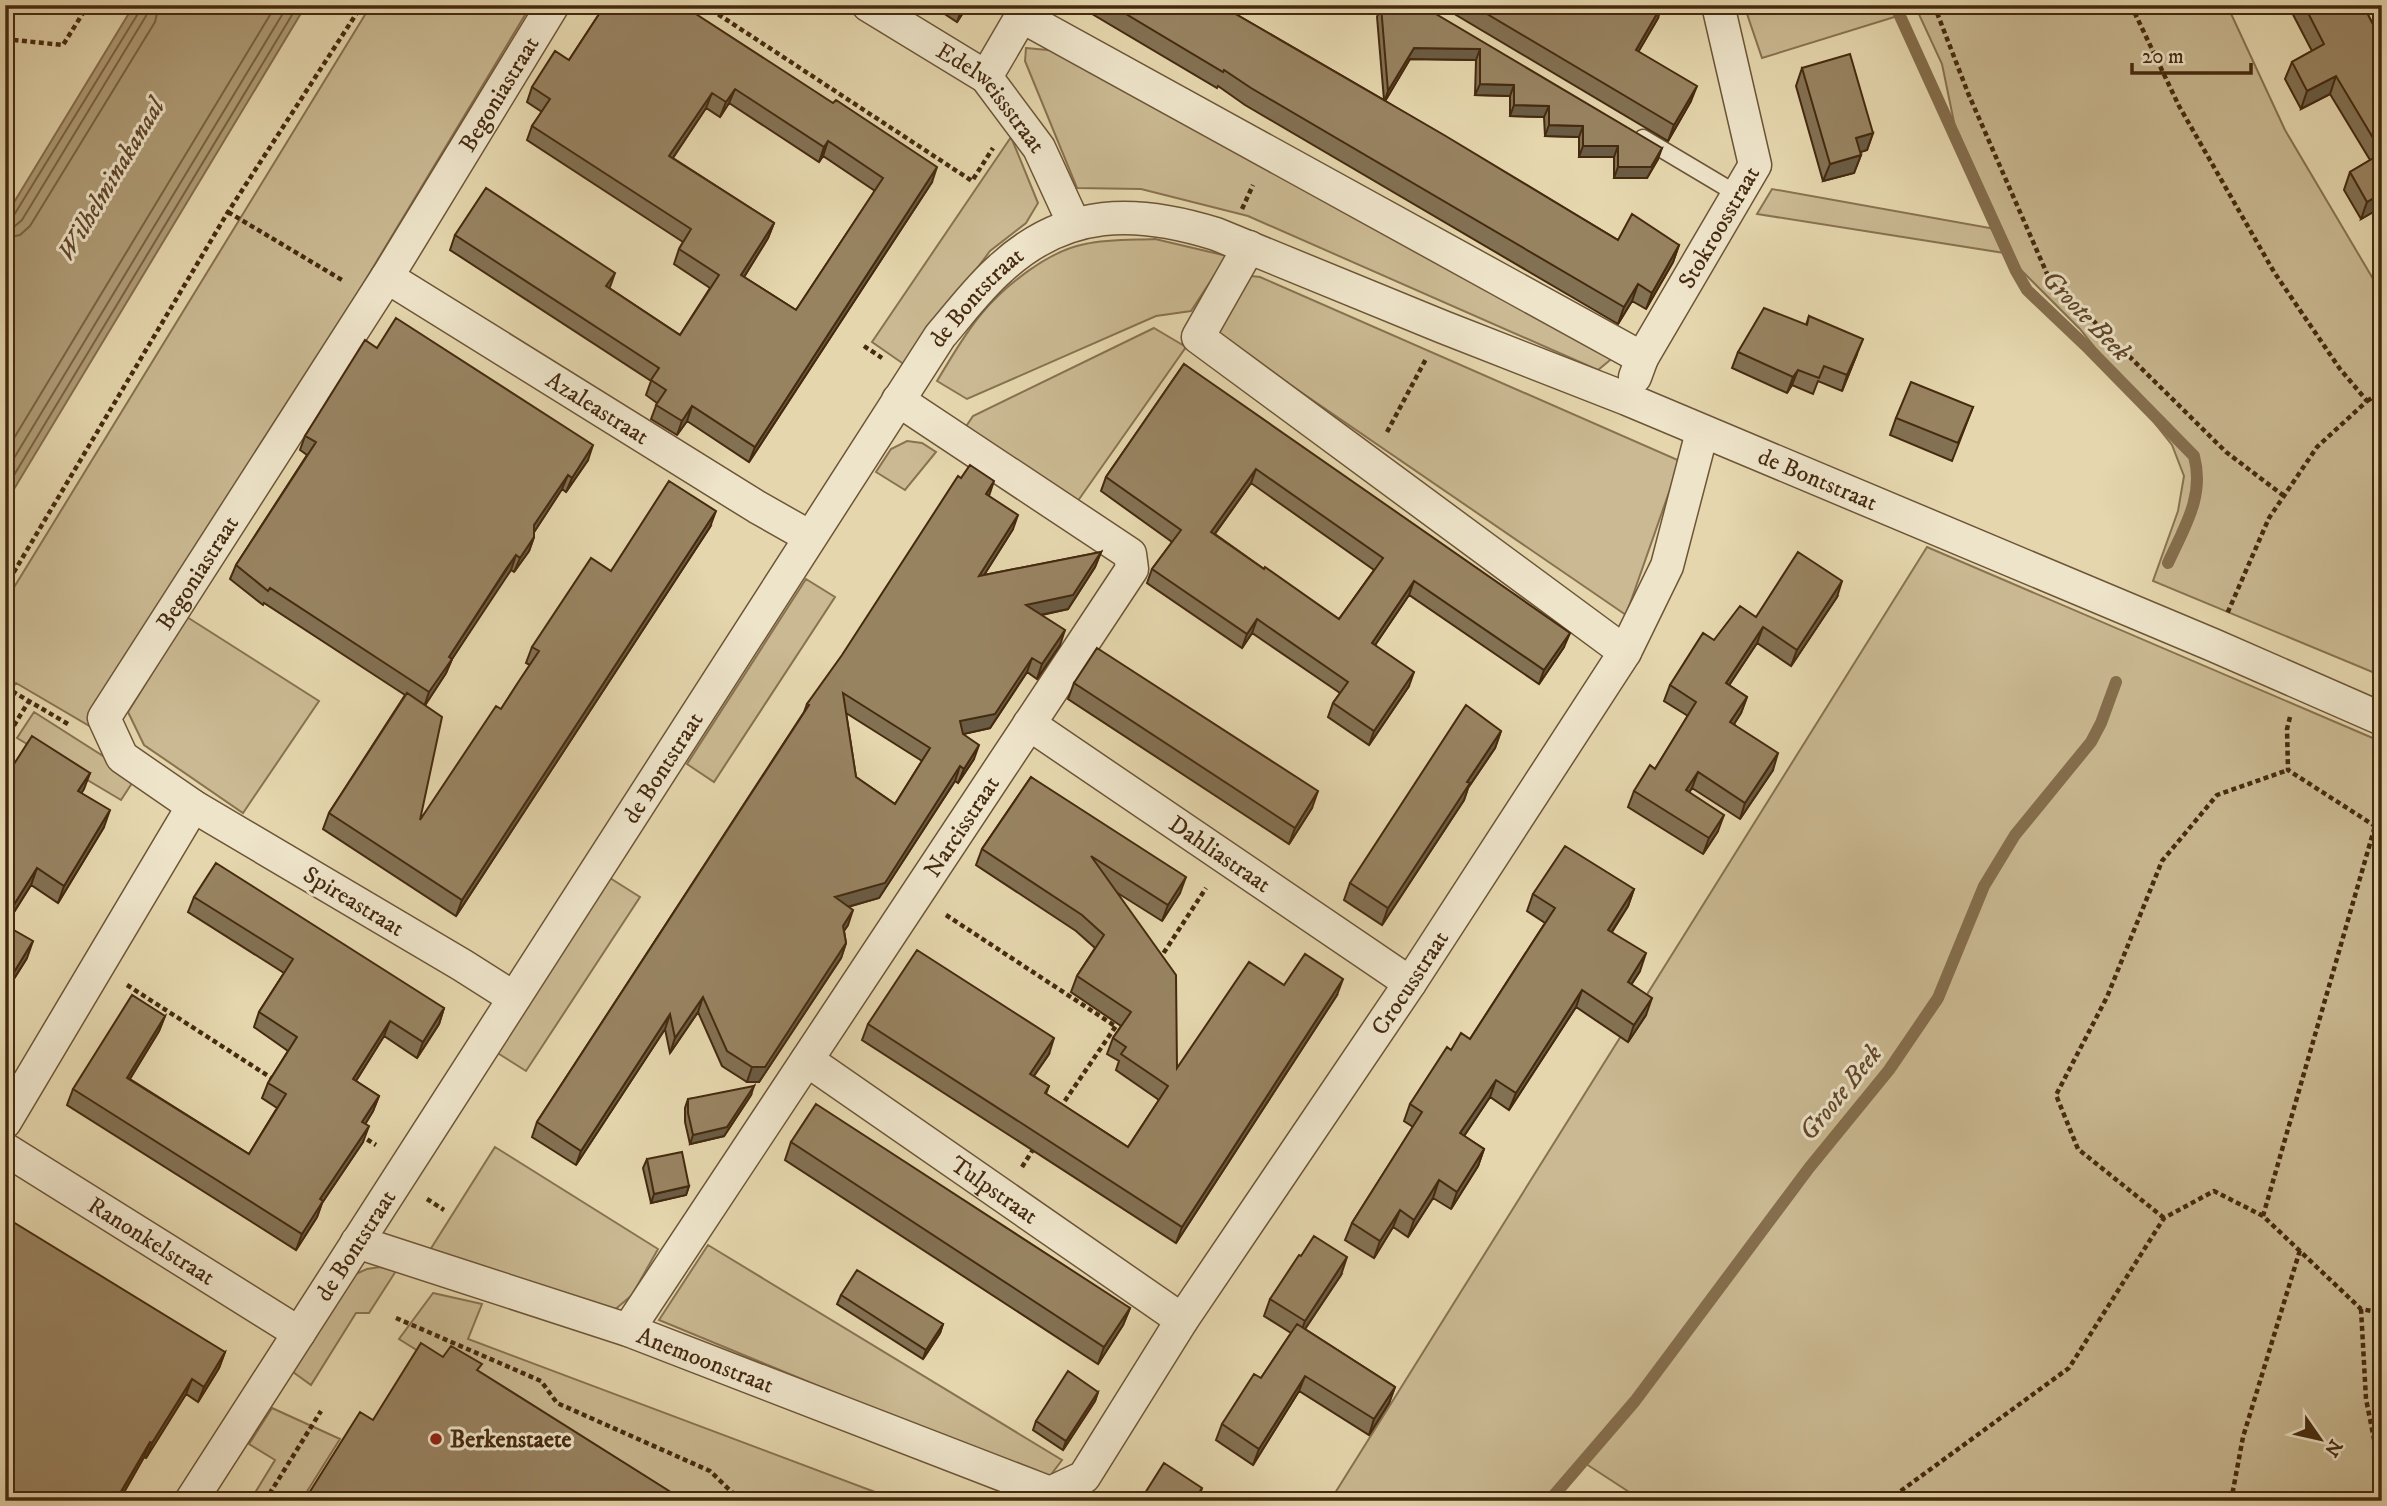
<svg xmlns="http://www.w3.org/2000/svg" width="2387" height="1506" viewBox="0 0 2387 1506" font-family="'IM FELL DW Pica',serif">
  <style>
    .green { fill: #cab992; stroke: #887250; stroke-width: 2 }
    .water { fill: #af9c77; stroke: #856e4d; stroke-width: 2 }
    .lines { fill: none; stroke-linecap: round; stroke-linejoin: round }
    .shore { stroke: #7a6343; stroke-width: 2 }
    .stream { stroke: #856e4d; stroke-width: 12 }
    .lane-casing { stroke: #6d5536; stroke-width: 19 }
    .street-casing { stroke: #6d5536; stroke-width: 35 }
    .path { stroke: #452a0f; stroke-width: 4.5; stroke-dasharray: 5 3.5; stroke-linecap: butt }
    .lane { stroke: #eee4ca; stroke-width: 16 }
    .street { stroke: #eee4ca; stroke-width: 32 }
    .wall { fill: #837153; stroke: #452a0f; stroke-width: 2; fill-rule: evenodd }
    .shaded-wall { fill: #6a5c44; stroke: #452a0f; stroke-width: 2 }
    .building { fill: #988361; stroke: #452a0f; stroke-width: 2; fill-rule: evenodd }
    .poi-dot { fill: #8f2418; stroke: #eee4ca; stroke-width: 2.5 }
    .labels { text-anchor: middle; stroke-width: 6; stroke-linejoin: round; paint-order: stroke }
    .street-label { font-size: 24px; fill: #452a0f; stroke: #eee4ca }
    .poi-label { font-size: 24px; font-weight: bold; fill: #452a0f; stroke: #eee4ca; text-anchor: start }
    .water-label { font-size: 26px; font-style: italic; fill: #604629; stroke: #eee4ca }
  </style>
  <rect width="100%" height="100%" fill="#e5d6ad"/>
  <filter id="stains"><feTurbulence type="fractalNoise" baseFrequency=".00286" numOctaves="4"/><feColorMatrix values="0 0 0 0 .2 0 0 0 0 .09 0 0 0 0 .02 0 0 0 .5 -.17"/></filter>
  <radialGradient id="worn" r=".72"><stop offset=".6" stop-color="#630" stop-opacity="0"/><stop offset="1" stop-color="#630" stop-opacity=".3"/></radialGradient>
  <!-- green -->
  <path class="green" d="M371,5h160l-183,304 -238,429 -94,-55 -11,16v-97z
    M1744,5h483l58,125 97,164v382l-229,-95 25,-70 6,-35 -12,-31 -92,-116 -76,-76 -247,-39 15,-25 223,40 -14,-41 -25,-56 -14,-68 -25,-54 -155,48z
    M1026,48l54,5 535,303 -17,14 -350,-154 -107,-27 -64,-1 -52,-127z
    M1011,137l27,66 -12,20 -36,28 -85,114 -33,-23z
    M1155,239l72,17 -36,55 -35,5 -189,83 -30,-18c14,-23 28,-48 45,-68 24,-28 66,-62 103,-69 23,-5 47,-4 70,-5z
    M1251,276l9,1 420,184 -54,154 -410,-281 20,-45z
    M1154,328l32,19 -111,158 -114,-71 12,-18z
    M907,441l15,2 14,9 -31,38 -29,-18 15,-23z
    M1927,547l455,195v759h-739l-60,-39 -40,39h-213z
    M806,579l29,18 -121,185 -27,-18z
    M187,617l132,84 -76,112 -99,-68 -16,-33z
    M34,712l102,65 -15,23 -104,-62z
    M610,878l30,19 -114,174 -30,-19z
    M495,1147l163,102 -26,46 -20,17 -182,-62z
    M708,1245l354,215 -15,20 -388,-160z
    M380,1267l16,4 -27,42h-13l-45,72 -18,-13 56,-95 18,-8z
    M433,1293l49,11 -14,35 431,162h-242l-258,-162z
    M272,1408l68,31 -39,62h-51l25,-41 -26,-16z"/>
  <!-- water -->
  <path class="water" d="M134,5h172l-301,499v-287z"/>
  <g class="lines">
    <!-- shore -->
    <path class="shore" d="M5,219l9,-4 125,-203 1,-7
      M5,228l10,-2 7,-6 124,-204 3,-11
      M5,238l15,-3 10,-9 125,-204 4,-17
      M5,453l271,-448
      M5,473l283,-468
      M5,490l293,-485"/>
    <!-- stream -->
    <path class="stream" d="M1895,5l121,266 11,19 62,59 105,107c11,40 -10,72 -26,107
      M1549,1501l86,-100 174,-233 80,-98 49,-72 46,-112 31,-51 76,-93 10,-19 15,-41"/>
    <defs>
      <path id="lane" d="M1643,138l94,56"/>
      <g id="street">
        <path id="s1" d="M868,5l118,72 53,71 35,76"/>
        <path d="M1021,16l621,342"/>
        <path d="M986,77l42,-72"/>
        <path d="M1249,247l-51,90 427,315"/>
        <path id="s2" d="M387,277l370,230 53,30"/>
        <path id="s3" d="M1635,377l7,-19 113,-193 -37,-160"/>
        <path id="s4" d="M1029,724l381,259"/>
        <path id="s5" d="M514,998l-52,-33 -269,-159 -71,-49 -18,-39 283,-441 166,-272"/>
        <path id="s6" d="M807,1060l375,260"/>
        <path d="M5,1122l188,-316"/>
        <path id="s7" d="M5,1149l294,184"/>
        <path id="s8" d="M357,1242l271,88 422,163 34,-16 98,-157 228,-337 215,-331 42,-86 35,-134"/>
        <path id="s9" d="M628,1330l504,-761 -2,-15 -232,-154"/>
        <path id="s10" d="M191,1501l749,-1165c20,-23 38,-48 61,-68 65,-60 135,-59 215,-34l227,93 184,72 586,246 169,74"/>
      </g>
    </defs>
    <!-- lane casing -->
    <use href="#lane" class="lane-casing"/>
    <!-- street casing -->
    <use href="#street" class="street-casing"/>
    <!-- path -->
    <path class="path" d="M704,5l268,176 21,-33
      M1934,5l34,88 80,183 178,176 58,44
      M2131,5l48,101 95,166 66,97 27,32 -50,46 -48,71 -42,96
      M5,39l58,6 25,-40
      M1242,209l11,-24
      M228,212l114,68
      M864,346l18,12
      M2367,401l15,-9
      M1387,432l40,-75
      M5,587l223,-375 134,-207
      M5,687l63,37
      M2290,717l-3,12 1,41 87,56
      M5,740l24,-39
      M2382,827l-7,-1 -112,390 98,93 21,4
      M946,915l169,111
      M1159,960l47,-72
      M127,985l149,96
      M1060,1108l60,-88
      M360,1135l16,10
      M1022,1167l12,-19
      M427,1199l17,11
      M2164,1218l-86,-69 -22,-54 51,-98 55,-136 55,-66 71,-25
      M2361,1309l5,90 16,80
      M396,1318l145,63 16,22 153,68 31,30
      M265,1501l56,-90
      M1887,1501l182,-133 95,-150 50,-27 49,25
      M2231,1501l12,-64 57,-187"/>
    <!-- lane -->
    <use href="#lane" class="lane"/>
    <!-- street -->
    <use href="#street" class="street"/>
  </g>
  <!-- wall -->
  <path class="wall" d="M605,5l327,177 -183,280 -62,-41 -10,14 -26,-16 6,-16 -11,-8 5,-14 -201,-131 5,-15 154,53 71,47 30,-47 -36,-24 5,-15 4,-7 -156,-102 5,-14 10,-14 -15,-10 5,-15 37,-27zM729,103l90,59 4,-6 52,35 -79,119 -52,-33 24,-39 6,-15 -101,-65 33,-50 14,9z
    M931,5h37l-11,17z
    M1077,5h143l164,95 -7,-83 4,-11 43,1 234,152 -11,19h-33v-21h-35v-20l-34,-1 -1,-19 -34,-1v-20l-35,-1 1,-35 -66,-1 -25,42 233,139 61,5 -6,17 -27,47 -14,-8 -14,23 -373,-219 -27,-19 -1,2z
    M1523,5l6,3 129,10 -20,34 53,49 -23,40 -227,-135z
    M2288,5h75l19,37v165l-21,12 -17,-29 6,-18 20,-12 -40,-66 -29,15 -16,-30 7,-17 20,-11z
    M1802,68l71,65 -6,17 -7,2 1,3 -7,18 -31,8 -27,-95z
    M1809,316l48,38 -15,37 -24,-10 -5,13 -21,-9 -5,8 -55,-25 6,-16 68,-27z
    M377,348l211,112 -22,32 -4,-3 -28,43v5l-5,14 -15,21 -3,-2 -10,13 -49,76 -6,14 -21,32 -5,115 81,-111 29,-44 -4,-2 6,-16 79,-76 99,-44 -254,389 -133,-87 6,-16 76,-118 -141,-92 -1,2 -33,-26 6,-14 71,-110 -7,-5 5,-14z
    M1184,364l380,283 -25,37 -130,-89 -34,50 34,41 -40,59 -41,-28 5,-14 7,-10 -88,-60 -10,15 -95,-65 5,-14 20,-27 -71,-51 5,-14zM1251,483l123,87 -35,49 -75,-50 -49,-35z
    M1973,407l-21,54 -62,-26 6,-17z
    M989,496l24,33 -29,46 117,-23 -6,15 -27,42 -26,6 18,30 -23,34 -10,-7 -37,56 -27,6 11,25 -16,24 -3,-2 -76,117 -31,9v18l-4,6 2,12 -5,15 -82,124h-12l-25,-16 -24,-54 -28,41 -5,-24 -89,136 -44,-28 5,-15 267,-410 3,-8zM846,713l76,48 -27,43 -39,-27z
    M1837,597l-46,69 -34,-23 -28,42 18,12 -6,16 -7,11 39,46 -33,49 -48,-31 -3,4 29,39 -15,23 -75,-47 6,-16 21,-22 33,-53 -24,-15 6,-16 44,-45z
    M1074,683l238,125 -23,36 -221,-145z
    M1501,731l-6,17 -27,40 -4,12 -82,125 -38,-25 6,-17z
    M90,773l-9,20 23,34 -46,76 -27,-18 -25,40 21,33 -22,35v-215z
    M1031,777l149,116 -18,28 -46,-29 61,176 107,-83 53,10 -161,248 -314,-203 6,-16 181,30 -15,22 15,10 -3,8 82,53 31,-47 -43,-30 3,-9 -12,-7 6,-16 8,-12 -50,-34 6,-16 18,-28 -19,-17 -100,-66 6,-16z
    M1634,889l-6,17 -16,26 28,39 -9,14 15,30 -18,27 -52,-35 -67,103 -19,-13 -26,39 20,13 -6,17 -27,43 -18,-11 -25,39 -15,-10 -19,31 -29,-18 7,-17 61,-96 -9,-6 6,-17 41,-54 19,-11 75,-116 -18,-12 6,-17z
    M194,897l250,111 -5,16 -22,34 -33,-22 -28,45 23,15 -6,15 -8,13 -2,18 -41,61 -5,14 -21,33 -229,-145 6,-16 92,-73 -6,15 -29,48 119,75 28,-46 -15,-10 6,-15 20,-32 -34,-24 5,-15 25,-39 -96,-61z
    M751,1095l-27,41 -34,8 -5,-22v-14l3,-9z
    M791,1142l339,166 -7,17 -25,39 -313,-204z
    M647,1159l42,27 -3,9 -35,8 -8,-35z
    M1341,1275l-36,54 90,58 -6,16 -20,32 -70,-44 -46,74 -37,-25 6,-16 39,-46 30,-45 -27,-17 6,-17z
    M841,1295l102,29 -3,9 -17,26 -86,-55z
    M225,1352l-6,16 -21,34 -12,-8 -40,64 -2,-1 -25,44h-114z
    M1098,1392l-3,9 -32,49 -30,-20 3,-9z"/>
  <!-- shaded-wall -->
  <path class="shaded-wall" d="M963,5h5l-11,17z
    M1662,5l-4,13 -28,48 6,-16z
    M1414,48l66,1 -4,11 -66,-1 -26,44 4,-12z
    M2336,76l-6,18 -29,15 6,-18z
    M1480,84l34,1 -4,11 -35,-1z
    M1697,86l-6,15 -23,40 6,-16z
    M735,89l-6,14 -9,14 6,-15z
    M712,93l-6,15 -42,63 5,-15z
    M1514,105l35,1 -5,11 -34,-1z
    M1549,125l34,1 -4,11 -34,-1z
    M1873,133l-6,17 -18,6 7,-18z
    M828,141l-5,15 -4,6 5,-15z
    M1583,146h35l-4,11h-35z
    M1662,148l-4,11 -11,19h-33l4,-11z
    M1861,155l-7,18 -31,8 7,-17z
    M937,167l-5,15 -183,280 6,-15z
    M2382,193v14l-21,12 6,-17z
    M774,223l-6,15 -32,52 5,-15z
    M1679,245l-6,17 -27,47 6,-16z
    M615,273l-5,14 -9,14 5,-15z
    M1638,284l-6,17 -14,23 6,-17z
    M1863,339l-6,15 -15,37 5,-16z
    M1798,370l-6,15 -5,8 6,-16z
    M692,406l-5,15 -10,14 5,-14z
    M593,445l-5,15 -22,32 6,-14z
    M1256,469l-5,14 -45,63 5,-14z
    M568,475l-6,14 -33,51 5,-15z
    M994,481l-5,15 -3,-2z
    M716,511l-6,16 -254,389 6,-16z
    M1018,515l-5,14 -39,62 5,-15z
    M534,537l-5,14 -15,21 6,-14z
    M1101,552l-6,15 -27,42 -47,10 5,-14z
    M516,555l-5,15 -59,89 -6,14 -22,34 5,-15 20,-35z
    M1414,581l-5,14 -42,62 5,-14z
    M1842,581l-5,16 -46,69 6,-16z
    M1257,619l-5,14 -10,15 5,-14z
    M1763,627l-6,16 -37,56 6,-16z
    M1065,630l-5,15 -23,34 5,-15z
    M1570,633l-6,14 -25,37 5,-14z
    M1032,658l-5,14 -37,56 -35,8 5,-15z
    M1414,672l-5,14 -40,59 5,-14z
    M1747,697l-6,16 -16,25 5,-16z
    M1501,731l-6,17 -27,40 -4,12 -82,125 6,-17 79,-126z
    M979,745l-5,14 -16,24 6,-14z
    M1778,753l-5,17 -33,49 5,-16z
    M960,766l-5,15 -76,117 -50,14 6,-15z
    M1698,772l-6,16 -12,18 6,-16z
    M90,773l-6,16 -12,19 6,-17z
    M1318,791l-6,17 -23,36 6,-16z
    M110,810l-6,17 -46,76 6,-17z
    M1724,815l-6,16 -15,23 6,-16z
    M37,868l-6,17 -26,41v-7z
    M1186,877l-6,16 -18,28 6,-16z
    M1634,889l-6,17 -26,41 6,-17z
    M853,910l-5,15 -11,15 6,-14z
    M33,941l-6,17 -22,35v-6z
    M846,943l-5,15 -82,124h-12l5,-15z
    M1646,953l-6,18 -19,29 7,-18z
    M1343,979l-6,16 -161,248 6,-16z
    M1582,990l-6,17 -67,103 7,-17z
    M703,997l-5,15 -28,41 5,-15z
    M1652,998l-6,17 -18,27 6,-17z
    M444,1008l-5,16 -22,34 6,-16z
    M670,1014l-5,15 -89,136 5,-14z
    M165,1016l-6,15 -38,62 6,-15z
    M390,1021l-6,15 -37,59 6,-16z
    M1054,1038l-5,16 -25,36 6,-16z
    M1496,1080l-6,17 -36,54 6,-18z
    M754,1086l-3,9 -27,41 -34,8 3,-9z
    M379,1096l-6,15 -16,27 5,-16z
    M369,1126l-6,16 -41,61 -5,14 -21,33 6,-16 18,-35z
    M1484,1149l-6,17 -27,43 6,-17z
    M1439,1180l-6,18 -25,39 6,-17z
    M689,1186l-3,9 -35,8 3,-9z
    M1400,1210l-7,17 -19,31 6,-17z
    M1347,1257l-6,18 -42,63 6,-17z
    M1130,1308l-7,17 -25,39 6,-17z
    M943,1324l-3,9 -17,26 3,-9z
    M225,1352l-6,16 -21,34 6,-15z
    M1305,1376l-6,15 -46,74 6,-16z
    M192,1379l-6,15 -40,64 6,-15z
    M1395,1387l-6,16 -20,32 5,-16z
    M1098,1392l-3,9 -32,49 3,-9z
    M150,1442l-6,15 -25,44h-3z
    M1202,1488l-4,13h-4z"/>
  <!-- building -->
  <path class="building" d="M605,5h77l151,98 3,-3 101,67 -182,280 -63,-41 -10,15 -26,-16 10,-15 -15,-10 8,-12 -204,-133 31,-47 129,85 -9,13 74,49 39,-60 -40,-26 12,-20 -159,-103 18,-27 -18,-12 23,-36 14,9zM735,89l89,58 4,-6 55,37 -87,132 -55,-35 33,-52 -105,-67 43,-63 14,9z
    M1111,5h109l224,130 174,105 14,-26 47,31 -27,48 -14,-9 -14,23 -373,-219 -27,-18 -1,2z
    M1472,5h51l6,3 2,-3h131l-26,45 61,36 -23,39z
    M2304,5h59l19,37v151l-15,9 -17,-30 32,-19 -46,-77 -29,15 -15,-29 32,-18z
    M1381,6l43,1 238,141 -11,19h-33v-21h-35v-20l-34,-1v-19l-35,-1v-20l-34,-1v-35l-66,-1 -26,43z
    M1850,54l23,79 -17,5 5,17 -31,9 -28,-96z
    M1764,308l43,17 2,-9 54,23 -16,36 -23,-9 -5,12 -21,-8 -5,7 -55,-25z
    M396,318l197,127 -21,33 -4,-3 -34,50v12l-14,21 -4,-3 -10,14 -57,88 3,2 -23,33 -159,-104 -2,3 -32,-26 80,-123 -11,-6 60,-96 12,8z
    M1184,364l386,269 -26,37 -130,-89 -42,62 42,29 -40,59 -41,-28 15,-21 -91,-63 -10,15 -95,-65 29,-39 -75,-53zM1256,469l127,89 -44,61 -74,-52 -1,2 -53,-37z
    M1911,382l62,25 -15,36 -62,-25z
    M970,465l24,16 -8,13 32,21 -39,61 122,-24 -28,43 -47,10 39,25 -23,34 -10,-6 -37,56 -35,7 3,13 16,11 -15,24 -4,-3 -75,117 -50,14 18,13 -10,16 3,17 -81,124h-13l-25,-16 -24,-54 -28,41 -5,-24 -89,137 -44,-29 272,-417 -2,-1 35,-49 116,-179 3,2zM843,693l87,55 -35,56 -39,-27z
    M669,481l47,30 -254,389 -133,-87 78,-120 35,24 -22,103 76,-114 5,3 18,-28 20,-30 -7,-4 59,-89 20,13z
    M1798,552l44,29 -45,69 -34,-23 -37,56 21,14 -17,25 48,31 -33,50 -47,-31 -12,18 38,25 -15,23 -75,-47 16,-26 5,4 41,-67 -26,-17 33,-52 11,7 26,-34 16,11z
    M1097,648l221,143 -23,37 -221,-145z
    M1466,705l35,26 -34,51 3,1 -82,125 -38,-25z
    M32,736l58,37 -12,18 32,19 -46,76 -27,-18 -32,51v-141z
    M1031,777l155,100 -18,28 -77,-49 85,119 1,93 72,-106 35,23 21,-31 38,25 -161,248 -314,-203 49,-74 137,88 -24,36 19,12 -4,7 83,54 40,-61 -47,-32 5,-7 -13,-9 18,-26 -54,-36 27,-41 -22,-20 -100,-66z
    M1565,846l69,43 -26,41 38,23 -18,29 24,16 -18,27 -52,-35 -66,103 -20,-13 -36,53 24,16 -27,43 -18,-12 -25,40 -14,-10 -20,31 -28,-18 70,-111 -12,-8 37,-57 4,3 10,-17 9,6 85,-131 -22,-14z
    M216,863l228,145 -21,34 -33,-21 -37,58 26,17 -17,26 7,4 -49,73 3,2 -21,33 -229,-145 59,-94 33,21 -38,62 122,76 37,-60 -18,-11 29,-46 -38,-25 34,-53 -99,-62z
    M5,925l28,16 -28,46z
    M754,1086l-27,41 -34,8 -5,-22v-14z
    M816,1104l314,204 -26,39 -313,-205z
    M682,1152l7,34 -35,8 -7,-35z
    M5,1217l220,135 -21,35 -12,-8 -40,64 -2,-1 -34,58 1,1h-112z
    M1314,1236l33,21 -42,64 -35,-22 29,-44 2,1z
    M857,1270l86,54 -17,26 -85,-55z
    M1297,1324l98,63 -21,32 -69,-43 -46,73 -37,-25 32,-50 7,4z
    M421,1343l22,14 8,-11 31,18 -5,6 208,131h-381l56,-89 13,8z
    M1068,1371l30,21 -32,49 -30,-20z
    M1164,1463l38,25 -8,13h-54z
    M695,1497l5,4h-8z"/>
  <!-- markers -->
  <circle class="poi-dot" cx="436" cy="1439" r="7"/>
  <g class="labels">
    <!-- street labels -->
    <g class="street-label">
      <text dy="8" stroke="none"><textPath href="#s5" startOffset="1242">Begoniastraat</textPath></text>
      <text dy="8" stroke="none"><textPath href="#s1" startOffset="156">Edelweissstraat</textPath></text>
      <text dy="8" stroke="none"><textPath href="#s3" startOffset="172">Stokroosstraat</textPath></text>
      <text dy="8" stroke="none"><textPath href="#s10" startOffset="1438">de Bontstraat</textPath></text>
      <text dy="8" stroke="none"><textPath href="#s2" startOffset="248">Azaleastraat</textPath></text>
      <text dy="8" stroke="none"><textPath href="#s10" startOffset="2356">de Bontstraat</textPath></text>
      <text dy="8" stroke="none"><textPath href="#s5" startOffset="676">Begoniastraat</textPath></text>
      <text dy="8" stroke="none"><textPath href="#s10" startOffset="872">de Bontstraat</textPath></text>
      <text dy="8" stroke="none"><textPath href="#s9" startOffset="604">Narcisstraat</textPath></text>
      <text dy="8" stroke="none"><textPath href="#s4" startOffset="231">Dahliastraat</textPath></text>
      <text transform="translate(354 901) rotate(31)" y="8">Spireastraat</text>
      <text dy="8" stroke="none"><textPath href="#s8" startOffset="1367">Crocusstraat</textPath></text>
      <text dy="8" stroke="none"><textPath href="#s6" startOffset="228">Tulpstraat</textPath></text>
      <text dy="8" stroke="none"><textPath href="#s7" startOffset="173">Ranonkelstraat</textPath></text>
      <text dy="8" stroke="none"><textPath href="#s10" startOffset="304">de Bontstraat</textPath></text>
      <text dy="8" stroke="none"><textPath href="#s8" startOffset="368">Anemoonstraat</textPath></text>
    </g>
    <!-- poi labels -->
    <g class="poi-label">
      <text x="450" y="1447">Berkenstaete</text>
    </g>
    <!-- water labels -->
    <g class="water-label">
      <text transform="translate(110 179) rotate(-59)" y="9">Wilhelminakanaal</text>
      <text transform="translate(2087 315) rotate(46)" y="9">Groote Beek</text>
      <text transform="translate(1840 1092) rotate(-51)" y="9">Groote Beek</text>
    </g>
  </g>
  <!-- margin -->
  <rect width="2387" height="1506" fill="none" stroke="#e5d6ad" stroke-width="28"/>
  <rect x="7" y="7" width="2373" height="1492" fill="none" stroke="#452a0f" stroke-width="3.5"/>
  <rect x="14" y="14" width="2359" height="1478" fill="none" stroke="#452a0f" stroke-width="2"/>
  <!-- north arrow -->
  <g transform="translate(2320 1439) rotate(124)" stroke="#eee4ca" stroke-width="5" paint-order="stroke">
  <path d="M0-5L12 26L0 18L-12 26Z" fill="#452a0f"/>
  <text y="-10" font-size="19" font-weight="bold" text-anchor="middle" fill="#452a0f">N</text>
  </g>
  <!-- scale -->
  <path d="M2132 63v10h119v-10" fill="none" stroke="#452a0f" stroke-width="3.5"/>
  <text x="2142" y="63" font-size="21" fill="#452a0f" stroke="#eee4ca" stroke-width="5" paint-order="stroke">20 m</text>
  <rect width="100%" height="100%" filter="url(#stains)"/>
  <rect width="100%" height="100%" fill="url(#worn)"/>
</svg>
